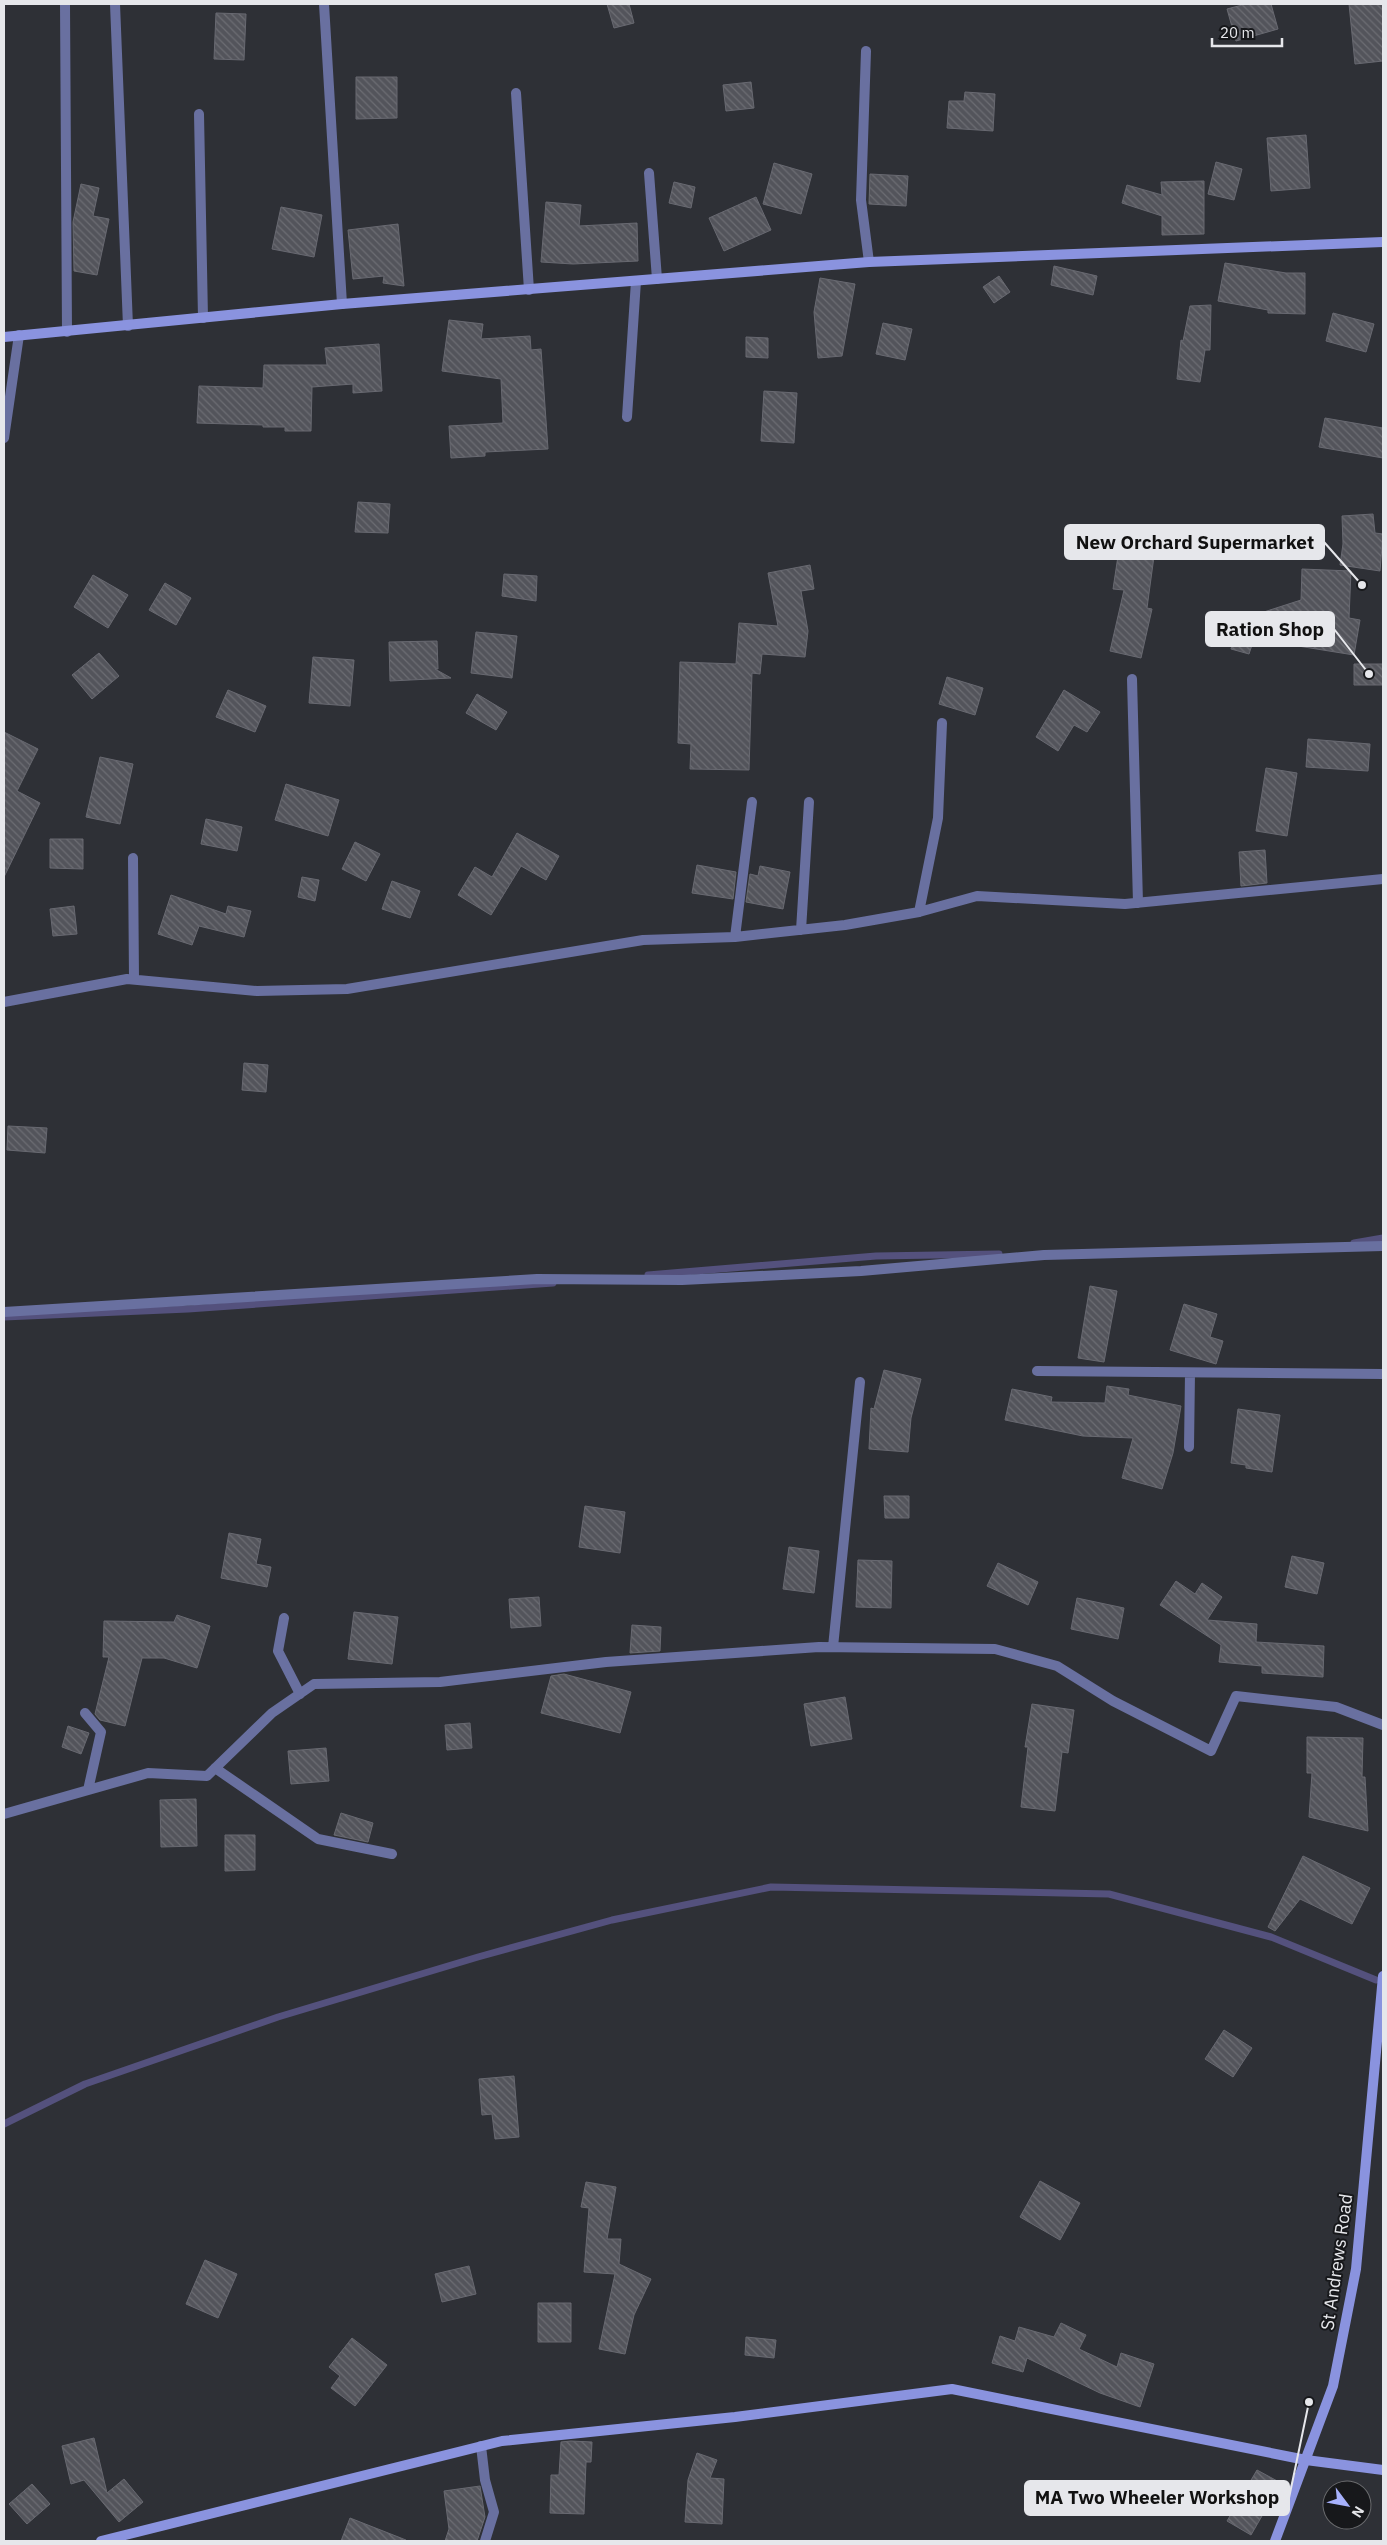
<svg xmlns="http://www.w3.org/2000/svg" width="1387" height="2545" viewBox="0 0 1387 2545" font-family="'IBM Plex Sans',sans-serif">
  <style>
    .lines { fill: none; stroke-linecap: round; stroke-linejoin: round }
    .stream { stroke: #54517d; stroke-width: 7 }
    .building { fill: url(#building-back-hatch); stroke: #686971 }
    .lane { stroke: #6970a0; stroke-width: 10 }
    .street { stroke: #6970a0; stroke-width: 10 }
    .secondary { stroke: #8a93df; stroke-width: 10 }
    .labels { text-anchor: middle; stroke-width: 4; stroke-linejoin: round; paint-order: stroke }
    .street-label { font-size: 18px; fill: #e6e7eb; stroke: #17181b }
    .leader { fill: none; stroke: #e6e7eb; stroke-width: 2 }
    .callout-dot { fill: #e6e7eb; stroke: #17181b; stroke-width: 2 }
    .callout { fill: #e6e7eb; stroke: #e6e7eb; stroke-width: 2 }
    .callout-label { font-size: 19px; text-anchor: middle; font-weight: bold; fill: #111 }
  </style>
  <defs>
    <pattern id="building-back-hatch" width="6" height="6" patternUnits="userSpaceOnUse" patternTransform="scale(1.25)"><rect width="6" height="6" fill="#53545b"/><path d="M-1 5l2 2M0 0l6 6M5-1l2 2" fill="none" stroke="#6c6d73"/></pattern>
  </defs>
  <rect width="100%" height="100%" fill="#2e3036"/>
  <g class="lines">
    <!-- stream -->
    <path class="stream" d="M1354,1243l29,-5
      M648,1275l228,-19 123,-2
      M4,1317l184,-8 365,-26
      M4,2124l81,-40 193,-67 200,-60 134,-37 159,-33 338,7 162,43 105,43"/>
  </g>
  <!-- building -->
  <path class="building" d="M607,4h22l5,19 -20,5z
    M1246,4h25l7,25 -42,12 -9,-32z
    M1349,4h34v57l-28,3z
    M216,13l30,1 -2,46 -30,-1z
    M356,77h41v41l-41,1z
    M751,82l3,26 -28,3 -3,-26z
    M965,92l30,2 -2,37 -46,-3 2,-27h15z
    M1306,135l4,53 -39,3 -4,-53z
    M1216,162l26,7 -8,31 -26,-6z
    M774,163l38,11 -11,40 -38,-10z
    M870,174l38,2 -2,30 -37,-2z
    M1204,181v53l-42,1v-19l-40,-13 5,-18 35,10 -1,-13z
    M674,182l21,5 -4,21 -22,-5z
    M81,184l18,4 -6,28 16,3 -12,56 -23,-4 -1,-49z
    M756,197l15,33 -47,21 -15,-33z
    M546,202l35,3 -2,21 58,-3 1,38 -65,3 -32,-2z
    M281,207l41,8 -8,42 -42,-8z
    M398,224l6,62 -21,-3 1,-7 -31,3 -5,-49z
    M1225,263l61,10h19v41l-37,-1v-3l-50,-9z
    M1054,266l43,10 -4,19 -42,-10z
    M999,276l11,16 -16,11 -11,-16z
    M820,278l35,6 -13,72 -24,2 -4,-46z
    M1211,305l-1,45h-5l-5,32 -23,-3 4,-39 2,1 7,-35z
    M1333,313l41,11 -8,28 -40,-11z
    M449,320l34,4 -2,15 49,-3 1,14 10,-1 7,100 -63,3v4l-34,2 -2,-32 54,-3 -2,-44 -59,-8z
    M883,323l29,6 -7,31 -29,-6z
    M746,337l22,1v20l-22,-1z
    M379,344l3,47 -29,2v-9l-41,3 -1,44h-26v-4h-22v-2l-66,-2 2,-37 64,2 1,-23h63l-2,-17z
    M764,391l33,2 -3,50 -33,-2z
    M1325,418l58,10v30l-64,-11z
    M358,502l32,2 -2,29 -33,-1z
    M1373,514l2,19 8,1 -3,37 -40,-6 3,-21 -1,-28z
    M1114,525l23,3 -2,18 20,3 -8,59 5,1 -11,49 -31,-7 14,-61 -11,-1 5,-33 -8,-1z
    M810,565l4,24 -13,2 7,40 -3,26 -43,-3 -2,20 -8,-1 -3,97 -59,-1 1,-25 -13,-1 2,-81 56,2 3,-41 39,3 -10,-53z
    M1302,569l49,2 -2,47 11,2 -6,35 -100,-16 -5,15 -18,-5 8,-29 62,-20z
    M504,574l33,2 -1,25 -34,-5z
    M93,575l35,20 -20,33 -34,-21z
    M165,583l26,15 -15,27 -27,-15z
    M476,632l41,4 -5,42 -41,-5z
    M437,641l1,28h-3l16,9 -61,3 -1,-39z
    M99,653l20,23 -27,23 -20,-24z
    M313,657l41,3 -4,46 -41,-3z
    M1354,664h29v21h-29z
    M947,677l36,11 -8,27 -36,-11z
    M228,690l38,16 -11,26 -39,-15z
    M1064,690l36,22 -13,20 -13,-7 -16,26 -22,-14z
    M477,694l30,18 -11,18 -30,-17z
    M4,732l34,17 -21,42 23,12 -36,74z
    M1308,739l62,5 -2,27 -62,-4z
    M100,757l33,7 -13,60 -34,-7z
    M1266,768l31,5 -10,63 -31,-5z
    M286,784l53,16 -11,36 -53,-16z
    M206,819l36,8 -5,24 -36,-7z
    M517,833l42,23 -13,24 -25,-14 -30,49 -33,-20 17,-28 17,10z
    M50,839h33v30l-33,-1z
    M355,842l25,12 -14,27 -24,-12z
    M1265,850l2,33 -26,3 -2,-34z
    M697,865l39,7 -3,27 -41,-6z
    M760,866l30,6 -7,37 -37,-7 4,-28 8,2z
    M302,877l17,3 -4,21 -17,-4z
    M392,881l28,10 -10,27 -28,-9z
    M171,895l55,19 2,-8 23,5 -7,26 -45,-11 -7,19 -34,-11z
    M74,906l3,28 -24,2 -3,-27z
    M244,1063l24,2 -2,27 -24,-2z
    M8,1126l39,2 -2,25 -38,-3z
    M1090,1286l27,5 -13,71 -26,-4z
    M1184,1304l33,10 -7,23 13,4 -7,23 -46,-14z
    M884,1370l37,9 -10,39 -3,34 -39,-3 2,-41 3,1z
    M1107,1386l22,3 -1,6 53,11 -8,47 -11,36 -40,-11 11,-40 -50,-2 -78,-16 7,-31 40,8 -1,5 54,1z
    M1238,1409l42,6 -8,57 -26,-4v-3l-15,-2z
    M884,1496h25v22h-24z
    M585,1506l40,6 -5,41 -41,-6z
    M229,1533l32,6 -5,25 15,3 -4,20 -46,-9z
    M789,1547l30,4 -5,42 -31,-4z
    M1292,1556l32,7 -7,31 -32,-7z
    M858,1560l34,1 -1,47 -35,-1z
    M998,1563l40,19 -10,23 -41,-19z
    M1176,1581l19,13 7,-11 20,14 -15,23 50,4 -1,18 68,4 -1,31 -61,-4v-7l-43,-4 2,-17 -61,-40z
    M539,1597l2,29 -30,2 -2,-29z
    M1077,1598l47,10 -6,31 -47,-10z
    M354,1612l44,5 -6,47 -44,-5z
    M177,1615l33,11 -13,42 -33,-10h-22l-17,68 -25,-6 -5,-6 14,-57h-6l1,-36 70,1z
    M632,1625l29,2 -1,24 -30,2z
    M564,1674l67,18 -11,41 -79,-20 10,-37z
    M845,1697l7,42 -41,7 -7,-42z
    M1032,1704l42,6 -6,43 -6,-1 -7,59 -34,-4 7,-60h-3z
    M470,1723l2,25 -25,2 -2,-25z
    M68,1726l21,7 -8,21 -19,-7z
    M1307,1737l56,1 -1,39h3l3,54 -59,-14 3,-44h-5z
    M326,1748l3,33 -38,3 -3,-33z
    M196,1799l1,47 -36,1 -1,-47z
    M341,1813l32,10 -5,19 -34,-7z
    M225,1835h30v35l-30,1z
    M1303,1856l67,32 -18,36 -52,-25 -25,32 -7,-4z
    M1224,2030l28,18 -19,29 -28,-18z
    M514,2076l5,61 -24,2 -3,-25 -10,1 -3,-36z
    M1040,2181l40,22 -20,37 -40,-23z
    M586,2182l30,5 -9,52h14l-2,25 32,15 -17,36 -9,39 -26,-5 16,-75 -31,-2 5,-64 -8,-1z
    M205,2260l32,14 -19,44 -32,-14z
    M469,2266l7,28 -34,8 -7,-28z
    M538,2303h33v39h-33z
    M1061,2323l25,12 -7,14 38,18 4,-14 33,11 -14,43 -40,-14 -73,-35 -4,14 -31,-9 8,-27 15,5 4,-14 35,10z
    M746,2337l30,3 -2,18 -29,-3z
    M352,2338l35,27 -32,41 -24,-18 9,-12 -11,-9z
    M94,2438l13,55 17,-14 19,23 -24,20 -35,-42 -13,4 -9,-38z
    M571,2441l21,1 -1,20h-5l-2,52 -34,-1 1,-38h8l2,-33z
    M697,2453l20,7 -7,18 14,1 -2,45 -37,-2 3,-42z
    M1257,2470l24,13 -30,52 -24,-14z
    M32,2484l18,20 -23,20 -18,-20z
    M480,2486l5,31 -8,24h-32l4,-12 -5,-38z
    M350,2518l56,22v1h-65z"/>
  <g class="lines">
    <!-- lane -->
    <path class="lane" d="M65,4l2,328"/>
    <!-- street -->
    <path class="street" d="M115,4l13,322
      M324,4l18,300
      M866,51l-5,149 8,62
      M516,93l13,197
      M199,114l4,204
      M649,173l8,106
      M627,417l9,-136
      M4,438l15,-103
      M1132,679l6,224
      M133,858l1,121
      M919,912l19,-94 4,-95
      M801,930l8,-128
      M735,937l17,-135
      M4,1002l123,-23 130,12 90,-2 296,-49 92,-3 110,-12 74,-13 58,-16 148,8 258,-25
      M4,1312l533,-33 145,1 179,-9 183,-16 339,-9
      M1037,1371l346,3
      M1189,1447l1,-74
      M284,1618l-6,33 22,43
      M833,1647l27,-265
      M85,1713l16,19 -13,58
      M215,1768l103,71 74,15
      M4,1814l144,-41 59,3 65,-63 42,-29 126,-2 166,-20 213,-15 176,2 62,17 56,35 98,50 25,-55 100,11 47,18
      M481,2446l4,34 9,32 -9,29"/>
    <!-- secondary -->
    <path class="secondary" d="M4,337l338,-33 527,-42 514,-20
      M101,2541l401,-100 233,-24 217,-28 354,71 77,10
      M1275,2541l58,-155 23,-117 27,-293"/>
  </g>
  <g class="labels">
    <!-- street labels -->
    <g class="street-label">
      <text transform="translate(1337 2262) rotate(-82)" y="6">St Andrews Road</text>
    </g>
  </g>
  <!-- callouts -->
  <path class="leader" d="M1362 585L1324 542M1369 674L1334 629M1309 2402L1289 2498"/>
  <g class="callout-dot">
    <circle cx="1362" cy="585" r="5"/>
    <circle cx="1369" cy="674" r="5"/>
    <circle cx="1309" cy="2402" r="5"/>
  </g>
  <g class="callout">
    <rect x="1065" y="525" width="259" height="34" rx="5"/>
    <rect x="1206" y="612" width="128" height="34" rx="5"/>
    <rect x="1025" y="2481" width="264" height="34" rx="5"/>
  </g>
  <g class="callout-label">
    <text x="1195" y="549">New Orchard Supermarket</text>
    <text x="1270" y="636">Ration Shop</text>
    <text x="1157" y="2504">MA Two Wheeler Workshop</text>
  </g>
  <!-- border -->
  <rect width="1387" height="2545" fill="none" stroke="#e6e7eb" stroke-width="10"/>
  <!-- north arrow -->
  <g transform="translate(1347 2505) rotate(122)"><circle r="24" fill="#17181b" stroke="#6a6b6e"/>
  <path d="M0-4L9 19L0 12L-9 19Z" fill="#a7b1fc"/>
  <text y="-8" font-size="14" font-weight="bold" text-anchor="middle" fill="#e6e7eb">N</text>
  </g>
  <!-- scale -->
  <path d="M1212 38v8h70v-8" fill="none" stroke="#e6e7eb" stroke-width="2.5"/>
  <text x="1220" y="38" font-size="15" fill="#e6e7eb" stroke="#17181b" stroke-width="4" paint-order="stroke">20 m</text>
</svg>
